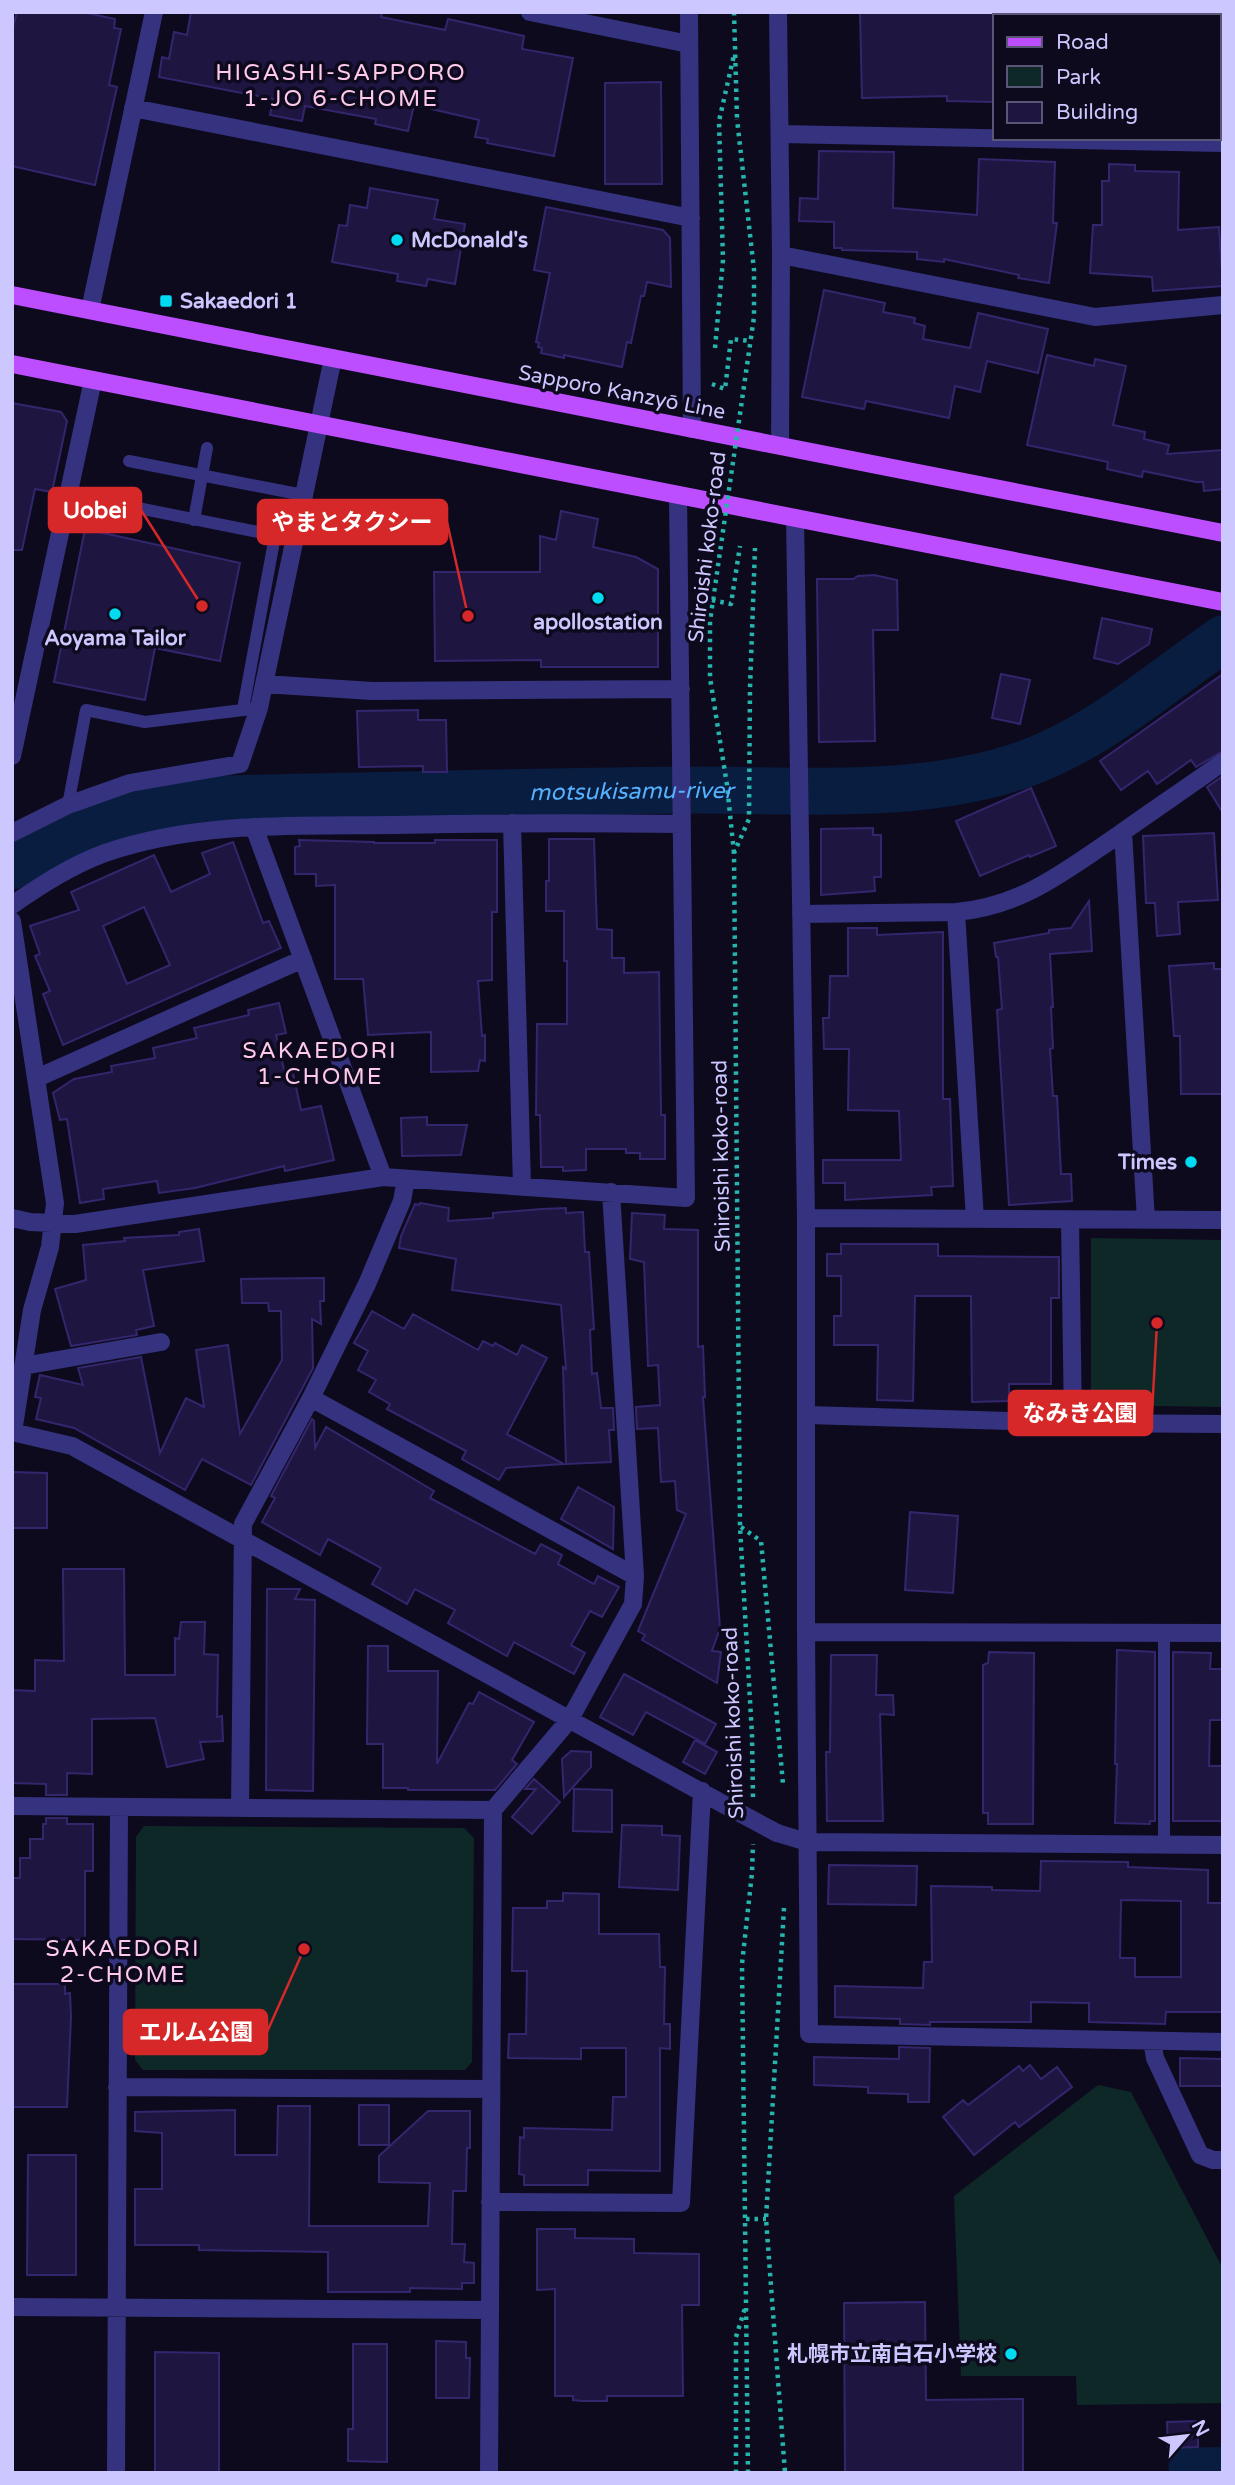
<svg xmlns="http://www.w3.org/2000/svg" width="1235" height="2485" viewBox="0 0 1235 2485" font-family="'Varela Round','Noto Sans JP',sans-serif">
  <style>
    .green { fill: #0d2827 }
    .water { fill: #081d3f }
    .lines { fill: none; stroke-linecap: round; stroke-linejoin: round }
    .river { stroke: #081d3f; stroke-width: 47 }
    .building { fill: #1e1540; stroke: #34266d; stroke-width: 2; fill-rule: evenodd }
    .path { stroke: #25b5ac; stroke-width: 4.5; stroke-dasharray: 3.5 5; stroke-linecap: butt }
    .service { stroke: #353280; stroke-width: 12 }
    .minor { stroke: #353280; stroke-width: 18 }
    .primary { stroke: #bc4eff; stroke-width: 18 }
    .path-bridge { stroke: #25b5ac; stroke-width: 4.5; stroke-dasharray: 3.5 5; stroke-linecap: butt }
    .minor-bridge { stroke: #353280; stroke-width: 18 }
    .poi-dot { fill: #00dbf2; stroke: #0e0a1e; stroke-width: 2.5 }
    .labels { text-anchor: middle; stroke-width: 7; stroke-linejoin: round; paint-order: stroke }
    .poi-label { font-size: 21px; font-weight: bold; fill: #cdc7ff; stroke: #0e0a1e; text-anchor: start }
    .street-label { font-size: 21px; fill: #cdc7ff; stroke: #0e0a1e }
    .neighbourhood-label { font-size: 23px; letter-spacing: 2px; fill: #ffc9ec; stroke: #0e0a1e }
    .water-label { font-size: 23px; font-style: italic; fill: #55b1ff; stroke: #0e0a1e }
    .leader { fill: none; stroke: #d62828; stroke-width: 2.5 }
    .callout-dot { fill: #d62828; stroke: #0e0a1e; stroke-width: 2.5 }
    .callout { fill: #d62828; stroke: #d62828; stroke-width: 2.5 }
    .callout-label { font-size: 23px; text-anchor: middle; font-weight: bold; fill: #fff }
  </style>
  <rect width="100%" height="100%" fill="#0e0a1e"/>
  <!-- green -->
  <path class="green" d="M1091,1238l132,2v167l-132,-2z
    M144,1826l320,2 10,10 -2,224 -7,8h-322l-8,-10 1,-223z
    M1098,2085l33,7 92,177v134l-146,2 -1,-29h-115l-7,-180z"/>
  <!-- water -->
  <path class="water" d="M1223,2447v26h-54l-1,-25z"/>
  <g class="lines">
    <!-- river -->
    <path class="river" id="s1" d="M12,866c64,-43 131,-57 206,-67 160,-3 320,-8 480,-9 108,0 220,10 324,-25 75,-26 137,-82 201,-126"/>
  </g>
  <!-- building -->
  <path class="building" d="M17,12h65l33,7 -1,9 7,1 -12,56 8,2 -22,98 -83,-19v-135z
    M191,12h191l-1,5 64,13 3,-11 76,17 -2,13 51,9 -19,98 -67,-13 1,-4 -13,-2 4,-17 -65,-15 -6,26 -33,-7 1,-5 -71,-13 -3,15 -32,-6 3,-16 -114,-22 3,-20 7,2 5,-27 13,3z
    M860,12h135l-1,90 -47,-1v-5l-85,2z
    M661,82l1,102h-57v-101z
    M819,151l75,1 -1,56 84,7 2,-56 76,3 -2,61h4l-8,60 -31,-5 1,-3 -75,-16v3l-27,-3v-7l-75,-2v-2h-8v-26l-35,-1 1,-23 18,1z
    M1109,164l26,1v6l44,1 -1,58 41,-3 4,59 -70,5 -1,-14 -62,-4 3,-48h9v-44h7z
    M370,188l68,12 -4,19 31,5 -10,60 -27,-5 -2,7 -29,-5 1,-7 -66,-12 7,-37 8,1 3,-21 17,3z
    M546,207l117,23 7,8 1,49 -24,-5 -3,14h-3l-10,47 -4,-1 -5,25 -58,-12v3l-23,-5 1,-5 -4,-1 1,-4 -3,-1 14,-69 -16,-3z
    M824,290l61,13 -2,9 32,6 -1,5 11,3 -2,13 47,9 8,-35 70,16 -10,44 -51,-12 -7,31 -25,-6 -6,32 -83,-17 -2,8 -62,-12z
    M1047,355l47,11 1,-7 31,7 -13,59 32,7 -1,7 25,6 -2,9 56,-4v39l-19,2 -1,-9h-7l-53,-11 -1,6 -35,-8 1,-7 -81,-17z
    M12,403l49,9 6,9 -15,71 -17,-3 -13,61h-10z
    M561,511l37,8 -5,28 43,10 22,12v98h-117v-7l-106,1 -1,-89h106v-36l16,4z
    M85,529l155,34 -20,98 -65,-13 -10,52 -91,-18z
    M874,575l23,5 1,50h-25l2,111 -56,1 -2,-163h36l5,-3z
    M1102,618l50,11 -3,15 -31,20 -24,-6z
    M1001,674l29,6 -10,44 -28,-6z
    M1223,674v77l-27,16 -5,-7 -34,24 -9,-13 -27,19 -21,-29z
    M418,710v10h28l1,52h-24v-6l-64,1 -2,-56z
    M1223,776v37l-16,-26z
    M1031,788l25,58 -26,11 -1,-2 -49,21 -24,-55z
    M873,828v7h8v42h-7l1,14 -54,4v-66z
    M1214,833l4,67 -40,2 2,32 -23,2 -2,-33h-9l-3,-67z
    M549,839h45l3,90 15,1v28h12v15l35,-1 2,143h4v44h-25v-6h-14v-4h-40v21l-23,1v-4h-22l-1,-52h-4l1,-91h30v-63h-3v-50h-18v-30h3z
    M299,840l75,2v1h61v-3h62v72h-5v68l-14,1 4,55 3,-1v26l-5,-1 -2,11 -47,1v-40l-63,3 -5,-56h-28v-94l-19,1v-12h-21v-27l5,-1z
    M233,842l30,81 6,-2 12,27 -218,97 -20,-51 7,-3 -15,-35 5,-2 -10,-28 49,-16 -8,-18 83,-37 17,37 39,-18 -8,-21zM144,907l26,58 -43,19 -24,-58z
    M1089,901l3,50 -42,3 3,53h-2l2,41 -3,1 3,47h4l4,78h10l1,27 -63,4 -12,-195 5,-1 -4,-52h-2l-2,-14 55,-10v-3l22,-2z
    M848,928h29v7l66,-3v167h7l3,87 -22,1 1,8 -87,5v-17h-22v-23h78l-2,-49 -51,-1 1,-61h-25l-1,-31h6l1,-42h18z
    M1214,963v6h9v125h-42l-1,-58h-6l-5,-70z
    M279,1003l7,30 -10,2 9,39 8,-1 8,37 20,-4 13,54 -49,11 -1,-5 -89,22 -36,5 -2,-12 -54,8 1,10 -24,4 -13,-84 -7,1 -7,-27 21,-14 38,-7 -1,-6 44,-8 -2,-10 44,-10 -3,-10 55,-13 -1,-5z
    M427,1117v8h40l-6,30 -59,1 -1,-38z
    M420,1203l29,5 -1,13 45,-3v-5l49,-4 24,-1v5l17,-1 2,40h4l5,77 -4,1 2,44 5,-1 4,35h12l1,22h-5l2,32 -45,2 -3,-97 3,2 -5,-64 -109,-15 4,-31 -57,-11 2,-12 14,-32 4,1z
    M632,1213l33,2 -1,14 34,1v117l5,-1 2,51h-2l17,231 -8,23 9,1 -4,31 -75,-43 3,-5 -7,-4 48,-117 -9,-4 -2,-29 -14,1 -3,-54 -21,1 -1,-22 24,-2 -2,-40 -10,1 -4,-104 -14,-3z
    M199,1229l5,32 -61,9 11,56 -18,4 1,5 -66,11 -16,-57 31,-9 -3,-35 42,-4 -1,-3 55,-3v-3z
    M841,1244h97v12l121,1v41h-8v86h-42v17l-37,1 -1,-106h-56l-2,105 -36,-1 1,-55h-44v-29h7v-40h-14v-22h14z
    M324,1278v23h-4l1,23 -9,-5 1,49 -62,117 -49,-26 -17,31 -111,-62 -38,-9 5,-21 -6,-1 5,-22 43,10 -5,-17 63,-11 19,96 26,-55 18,9 -8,-57 32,-5 12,89 42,-74 -1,-49h-12l-1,-8h-26l-1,-24z
    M372,1311l32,18 9,-15 65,36 5,-9 10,5 2,-3 22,12 5,-10 25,13 -40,76 57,30 -58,4 -7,12 -37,-21 4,-8 -79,-42 3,-5 -21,-12 7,-12 -18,-10 10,-19 -14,-8z
    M312,1419l2,2 1,27 11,-21 108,64 -4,7 105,56 6,-10 21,11 -4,9 36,20 4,-8 21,11 -17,30 -12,-6 -19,34 14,8 -11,21 -60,-32 -7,14 -59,-33 7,-13 -40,-21 -8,15 -35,-20 9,-16 -53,-29 -8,16 -58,-33 13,-24 -4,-2z
    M12,1472l35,1v55h-35z
    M578,1487l36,20 -1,42 -52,-30z
    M910,1512l48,4 -5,77 -48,-3z
    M63,1569h61l1,106h50v-37l4,1 2,-17h24l-1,32 14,1 -1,62 5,-1 1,25 -23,1 4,17 -37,8 -12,-49 -63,1v55l-25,-1v22h-21v-11l-34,-1v-93l23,1v-31l29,1z
    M267,1589h33l-5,10 20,1 -2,191 -47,-1z
    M368,1646h20v25h50l-1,93 32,-61 4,1 6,-12 55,30 -22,38 5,4 -22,26h-87v-2h-25v-44h-16z
    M1117,1650l38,2v169h-5v3l-35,-1 2,-59h-2z
    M989,1652l45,1 -1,171h-45v-11h-5v-148l5,-2z
    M1173,1652l38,1 -1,16h13v51h-13l-1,46h14v55h-50z
    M831,1655h46l-1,40h17l1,20 -14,-1 3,107h-56l-1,-69h4z
    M624,1674l92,50 -11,20 -59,-32 -13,23 -33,-18z
    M695,1740l22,12 -12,22 -22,-12z
    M571,1751l20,1v15l-27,30 -2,-38z
    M534,1779l26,23 -28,32 -20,-17 24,-28h-11z
    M574,1789l38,1v42l-39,-1z
    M46,1818h21v6h26v47h-8v69l-73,-1v-61h8v-20h10v-19h13v-15h3z
    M622,1825l40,1v9l18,1 -2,54 -59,-3z
    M1041,1861l87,1v5l80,3v33h15v109h-57l-1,12 -76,-2v-19l-58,-1v20h-101v3l-30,-1v-5l-65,-2v-31l88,2 1,-26h8l-1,-76 61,1v3l48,1zM1121,1900l60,1v76h-46v-19h-15z
    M829,1865l88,1 -1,39 -88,-1z
    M563,1893l36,1v40h60l1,33h5l-1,57h6v25l-10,-1v123l-72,-1v15h-64v-10l-5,-1 1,-37 4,1v-10l88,2 1,-33h13v-49h-45v11l-73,-1 1,-24h17l1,-63h-15l1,-63h34v-7h16z
    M12,1984h53v10l5,-1 1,24 -4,90h-55z
    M899,2047l31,1 -1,54h-21v-8l-40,-1v-6l-54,-2v-28l85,2z
    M1180,2058l43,1v27h-43z
    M1030,2065l11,14 16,-12 15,20 -53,40 -4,-5 -41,33 -31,-38 20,-17 5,5 51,-39 4,5z
    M359,2105h30v40h-30z
    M278,2106h32l-1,120h119l2,-43 -51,-1v-26l49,-45h42v37h-3l-1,43h-13l-1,53h13l-1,18 10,1v20h-12v6l-52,-1v4h-82v-40l-129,-2v-5h-64v-56h27v-56l-27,-2v-19l100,-2v45h42z
    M28,2155h48v120h-49z
    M537,2229h38v9l59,1v14l65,1v51h-17l1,91h-76v5h-25l-9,-1v-4h-18v-107l-18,1z
    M925,2302l1,98 97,-1v74h-178l-1,-170z
    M436,2341l30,1v16h4l-1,40h-33z
    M353,2344h34v118l-39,-1v-32h5z
    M155,2352l64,1v120h-64z
    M1198,2421v26l-30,1 -1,-26z"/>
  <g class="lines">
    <!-- path -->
    <path class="path" d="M734,12l3,107
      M715,348l8,-88 -4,-139 15,-66
      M712,384l13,5 6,-50 20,2
      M712,600l19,4 9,-58
      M741,1527l20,14 22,243
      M753,1797l-1,-62 -12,-208 -6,-674 15,-34 1,-131 5,-140
      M784,1908l-18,311 19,254
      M746,2219h20
      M736,2473v-136l9,-29
      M748,2473l-6,-509 10,-91 1,-29"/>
    <!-- service -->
    <path class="service" d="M129,461l174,34
      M68,494l225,45
      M194,520l13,-72
      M243,709l32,-173
      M68,805l18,-95 59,12 114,-14
      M1164,1632v213"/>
    <!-- minor -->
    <path class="minor" d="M530,12l159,32
      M689,12l3,417
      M778,12l3,243 -1,190
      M133,108l558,110
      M781,134l442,9
      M781,255l314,62 128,-12
      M90,310l64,-298
      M795,518l11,700v414l3,402 414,8
      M264,684l108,7 309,-2
      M12,756l81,-376
      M512,823l10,363
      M254,827l129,350
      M1123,832l23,388
      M12,833l56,-28 62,-22 110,-19 19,-56 74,-350
      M12,905c29,-20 60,-40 93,-52 94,-32 192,-27 290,-28 96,-2 191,-2 287,-1
      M956,912l19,307
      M801,914l155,-2c66,-6 108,-40 161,-76 35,-25 71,-49 106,-74
      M12,921l43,282 -5,44 -18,63 -19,122
      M37,1078l266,-119
      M12,1218l18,4 45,2 308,-47 303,21 -8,-703
      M806,1218l417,2
      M1070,1220l3,203
      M23,1366l138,-24
      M311,1398l324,178 -24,-384
      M807,1415l266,8 150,1
      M12,1432l60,14 653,359
      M806,1632l417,1
      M12,1806l481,4
      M240,1808l3,-284 68,-126 56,-114 35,-83 4,-22
      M777,1833l30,9 416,3
      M1152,2041l3,17 45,97 13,5h10
      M117,2087l374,2
      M490,2202l191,1 21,-412
      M12,2307l478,3
      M116,2473l3,-666
      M489,2473l4,-663 77,-91 63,-115 2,-28"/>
    <!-- primary -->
    <path class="primary" d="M12,295l1211,238
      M12,364l1211,238"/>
    <!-- path-bridge -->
    <path class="path-bridge" d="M734,853l-7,-68 -17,-107v-57l44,-304v-47l-17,-151"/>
    <!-- minor-bridge -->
    <path class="minor-bridge" d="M725,1805l52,28"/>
  </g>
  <!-- markers -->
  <g class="poi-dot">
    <circle cx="397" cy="240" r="7"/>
    <rect x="159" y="294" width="14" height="14" rx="3.5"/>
    <circle cx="598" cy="598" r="7"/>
    <circle cx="115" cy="614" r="7"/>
    <circle cx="1191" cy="1162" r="7"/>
    <circle cx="1011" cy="2354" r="7"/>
  </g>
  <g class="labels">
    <!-- poi labels -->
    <g class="poi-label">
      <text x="411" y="247">McDonald's</text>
      <text x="180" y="308">Sakaedori 1</text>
      <text x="598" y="629" text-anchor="middle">apollostation</text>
      <text x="115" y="645" text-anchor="middle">Aoyama Tailor</text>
      <text x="1177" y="1169" text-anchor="end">Times</text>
      <text x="997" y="2361" text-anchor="end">札幌市立南白石小学校</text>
    </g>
    <!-- street labels -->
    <g class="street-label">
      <text transform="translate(622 392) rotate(11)" y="7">Sapporo Kanzyō Line</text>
      <text transform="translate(707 547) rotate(-83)" y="7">Shiroishi koko-road</text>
      <text transform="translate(721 1156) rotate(-91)" y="7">Shiroishi koko-road</text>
      <text transform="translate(733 1723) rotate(-92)" y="7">Shiroishi koko-road</text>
    </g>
    <!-- neighbourhood labels -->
    <g class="neighbourhood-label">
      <text x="341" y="80">HIGASHI-SAPPORO<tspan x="341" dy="26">1-JO 6-CHOME</tspan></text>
      <text x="320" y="1058">SAKAEDORI<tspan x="320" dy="26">1-CHOME</tspan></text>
      <text x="123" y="1956">SAKAEDORI<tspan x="123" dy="26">2-CHOME</tspan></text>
    </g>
    <!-- water labels -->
    <g class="water-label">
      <text dy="8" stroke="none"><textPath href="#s1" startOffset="632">motsukisamu-river</textPath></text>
    </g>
  </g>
  <!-- callouts -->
  <path class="leader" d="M202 606L141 510M468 616L447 522M1157 1323L1152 1413M304 1949L267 2032"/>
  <g class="callout-dot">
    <circle cx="202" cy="606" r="7"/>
    <circle cx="468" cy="616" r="7"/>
    <circle cx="1157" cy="1323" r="7"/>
    <circle cx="304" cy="1949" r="7"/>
  </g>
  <g class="callout">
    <rect x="49" y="488" width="92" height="44" rx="7"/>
    <rect x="258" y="500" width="189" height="44" rx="7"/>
    <rect x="1009" y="1391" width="143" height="44" rx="7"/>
    <rect x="124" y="2010" width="143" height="44" rx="7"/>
  </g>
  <g class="callout-label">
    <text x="95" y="518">Uobei</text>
    <text x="352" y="530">やまとタクシー</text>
    <text x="1080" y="1421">なみき公園</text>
    <text x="196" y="2040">エルム公園</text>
  </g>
  <!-- border -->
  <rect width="1235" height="2485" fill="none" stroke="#cdc7ff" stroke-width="28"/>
  <!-- legend -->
  <rect x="993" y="14" width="228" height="126" fill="#0e0a1e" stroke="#5a5678" stroke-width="2"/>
  <rect x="1007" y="37" width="35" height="10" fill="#bc4eff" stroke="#5a5678" stroke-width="2"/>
  <text x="1056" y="49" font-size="21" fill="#cdc7ff">Road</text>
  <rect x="1007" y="66" width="35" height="21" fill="#0d2827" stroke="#5a5678" stroke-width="2"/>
  <text x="1056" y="84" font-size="21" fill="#cdc7ff">Park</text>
  <rect x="1007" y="102" width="35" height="21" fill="#1e1540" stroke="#5a5678" stroke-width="2"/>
  <text x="1056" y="119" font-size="21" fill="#cdc7ff">Building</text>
  <!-- north arrow -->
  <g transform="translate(1186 2436) rotate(62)" stroke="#0e0a1e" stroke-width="5" paint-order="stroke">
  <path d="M0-5L12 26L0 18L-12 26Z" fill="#cdc7ff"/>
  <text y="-10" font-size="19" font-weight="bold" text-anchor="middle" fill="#cdc7ff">N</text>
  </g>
</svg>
